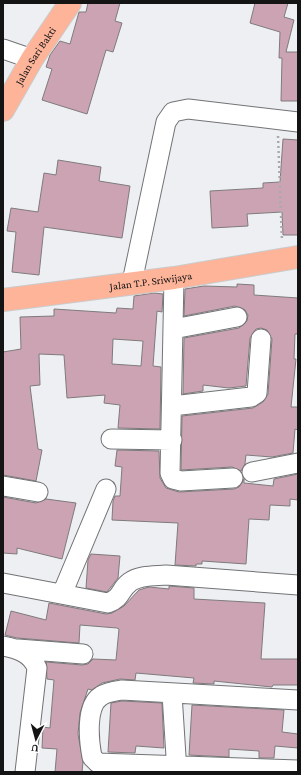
<svg xmlns="http://www.w3.org/2000/svg" width="301" height="775" viewBox="0 0 301 775" font-family="'Crimson Pro',serif">
  <style>
    .building { fill: #cca3b3; stroke: #7e7b7c; fill-rule: evenodd }
    .lines { fill: none; stroke-linecap: round; stroke-linejoin: round }
    .minor-casing { stroke: #727375; stroke-width: 21 }
    .major-casing { stroke: #cbcbcc; stroke-width: 24 }
    .path { stroke: #a9aaac; stroke-width: 2.5; stroke-dasharray: 2 3; stroke-linecap: butt }
    .minor { stroke: #fff; stroke-width: 19 }
    .major { stroke: #fdb499; stroke-width: 22 }
    .labels { text-anchor: middle; stroke-width: 3; stroke-linejoin: round; paint-order: stroke }
    .street-label { font-size: 11px; fill: #141415; stroke: #fff }
  </style>
  <rect width="100%" height="100%" fill="#eeeff2"/>
  <!-- building -->
  <path class="building" d="M88,3h32l-5,18 7,2 -9,29 -7,-2 -19,64 -45,-14 10,-31 -6,-2 4,-12 10,-14 10,3 9,-32h7z
    M255,3h33l-4,14 10,3 -8,32h12v49h-17l1,-43h-3l1,-26 -30,-9z
    M283,139l15,1v95h-15l-1,-23 -35,2 1,12 -36,2 -2,-37 53,-3v-5l17,-1z
    M58,160l43,7 -2,14 31,5 -8,52 -78,-11 -5,48 -27,-3 4,-40 -9,-1 4,-23 27,4 6,-39 12,2z
    M237,284l17,1v10l44,3v36h-3l-1,25h2l-5,48h7v23l-3,-1 -2,24 -21,4 -26,-2 -1,9 -4,7 -9,-4 -51,3 1,-54 71,-8 10,-6 5,-8 4,-55 -5,-9 -6,-2 -5,1 -6,9 -4,48 -17,2 -26,-3v6l-20,3 1,-56 55,-10 8,-7 1,-6 -3,-5 -10,-4 -51,10 1,-27 19,-3 33,1z
    M154,293l9,1 -1,18 -5,-1 -4,55 8,1 -1,62 -42,-1 2,-23 -16,-2 1,-8 -38,3 -3,-43 -25,-1 1,31 -10,1 8,63 4,1 -6,31 -33,-6v-123l18,-3 -1,-32 34,-1v-7l62,4 1,-5 16,1 1,-13zM113,339l30,2 -2,25 -29,-2z
    M117,450l42,1 1,27 6,10 13,4 55,-3 5,-2 5,-8v4l29,3 1,-7 24,-5v26l-8,-1v7l-20,-1 -1,15 -20,-1 -3,45 -44,-3v3h-6v2l-21,-1 3,-42 -66,-3 1,-19 2,-5h5l2,-29 -7,-1z
    M3,497l33,6 10,-4 30,4 -14,56 -45,-11v6l-14,-1z
    M91,554l29,2 -2,22 -11,14 -21,-4 2,-28z
    M169,586l25,2v11l71,4 -4,56h37v26h-25l-1,2 -58,-6v3l-21,-1 1,-5 -58,-5 -1,7 -15,-1 -18,4 -10,7 -4,-1 -8,24 -2,21 5,28 -1,10h-27l2,-23 -15,-1 1,-21 7,1 4,-48 -7,-1 -1,-17 36,3 6,-1 5,-5 23,1 3,-31 -2,-1 -37,-3 -1,18 -62,-5 -12,-3 6,-24 35,9 3,-17 57,11 6,-1 12,-7 15,-16 10,-3 20,2z
    M122,701l40,2 2,45 -28,-2 -1,7 -27,-1 3,-49z
    M192,705l92,5 -2,22 16,2v14l-23,-2 -1,12h-15v-7l-30,-2v8l-40,-2z"/>
  <g class="lines">
    <defs>
      <path id="minor" d="M3,49l29,10
        M174,278l-4,195 3,6 8,2 52,-3
        M132,282l34,-160 7,-10 15,-3 110,13
        M173,329l64,-12
        M172,406l79,-9 6,-4 4,-54
        M111,439l61,1
        M252,472l46,-9
        M3,486l35,6
        M3,583l105,20c15,-6 11,-13 22,-21 9,-7 25,-6 36,-7l132,10
        M62,594l44,-105
        M3,646c15,3 28,7 34,22l-12,104
        M18,649l65,5
        M172,694l5,78
        M298,700l-176,-10c-7,1 -15,2 -21,6 -16,10 -12,45 -9,61l6,6 200,7"/>
      <g id="major">
        <path id="s1" d="M3,110l29,-51 38,-56"/>
        <path id="s2" d="M3,300l171,-22 124,-21"/>
      </g>
    </defs>
    <!-- minor casing -->
    <use href="#minor" class="minor-casing"/>
    <!-- major casing -->
    <use href="#major" class="major-casing"/>
    <!-- path -->
    <path class="path" d="M278,136l4,105"/>
    <!-- minor -->
    <use href="#minor" class="minor"/>
    <!-- major -->
    <use href="#major" class="major"/>
  </g>
  <g class="labels">
    <!-- street labels -->
    <g class="street-label">
      <text dy="4" stroke="none"><textPath href="#s1" startOffset="63">Jalan Sari Bakti</textPath></text>
      <text dy="4" stroke="none"><textPath href="#s2" startOffset="149">Jalan T.P. Sriwijaya</textPath></text>
    </g>
  </g>
  <!-- border -->
  <rect width="301" height="775" fill="none" stroke="#141415" stroke-width="8"/>
  <!-- north arrow -->
  <g transform="translate(36 739) rotate(186)" stroke="#ffffff" stroke-width="3" paint-order="stroke">
  <path d="M0-3L7 15L0 10L-7 15Z" fill="#141415"/>
  <text y="-6" font-size="11" font-weight="bold" text-anchor="middle" fill="#141415">U</text>
  </g>
</svg>
